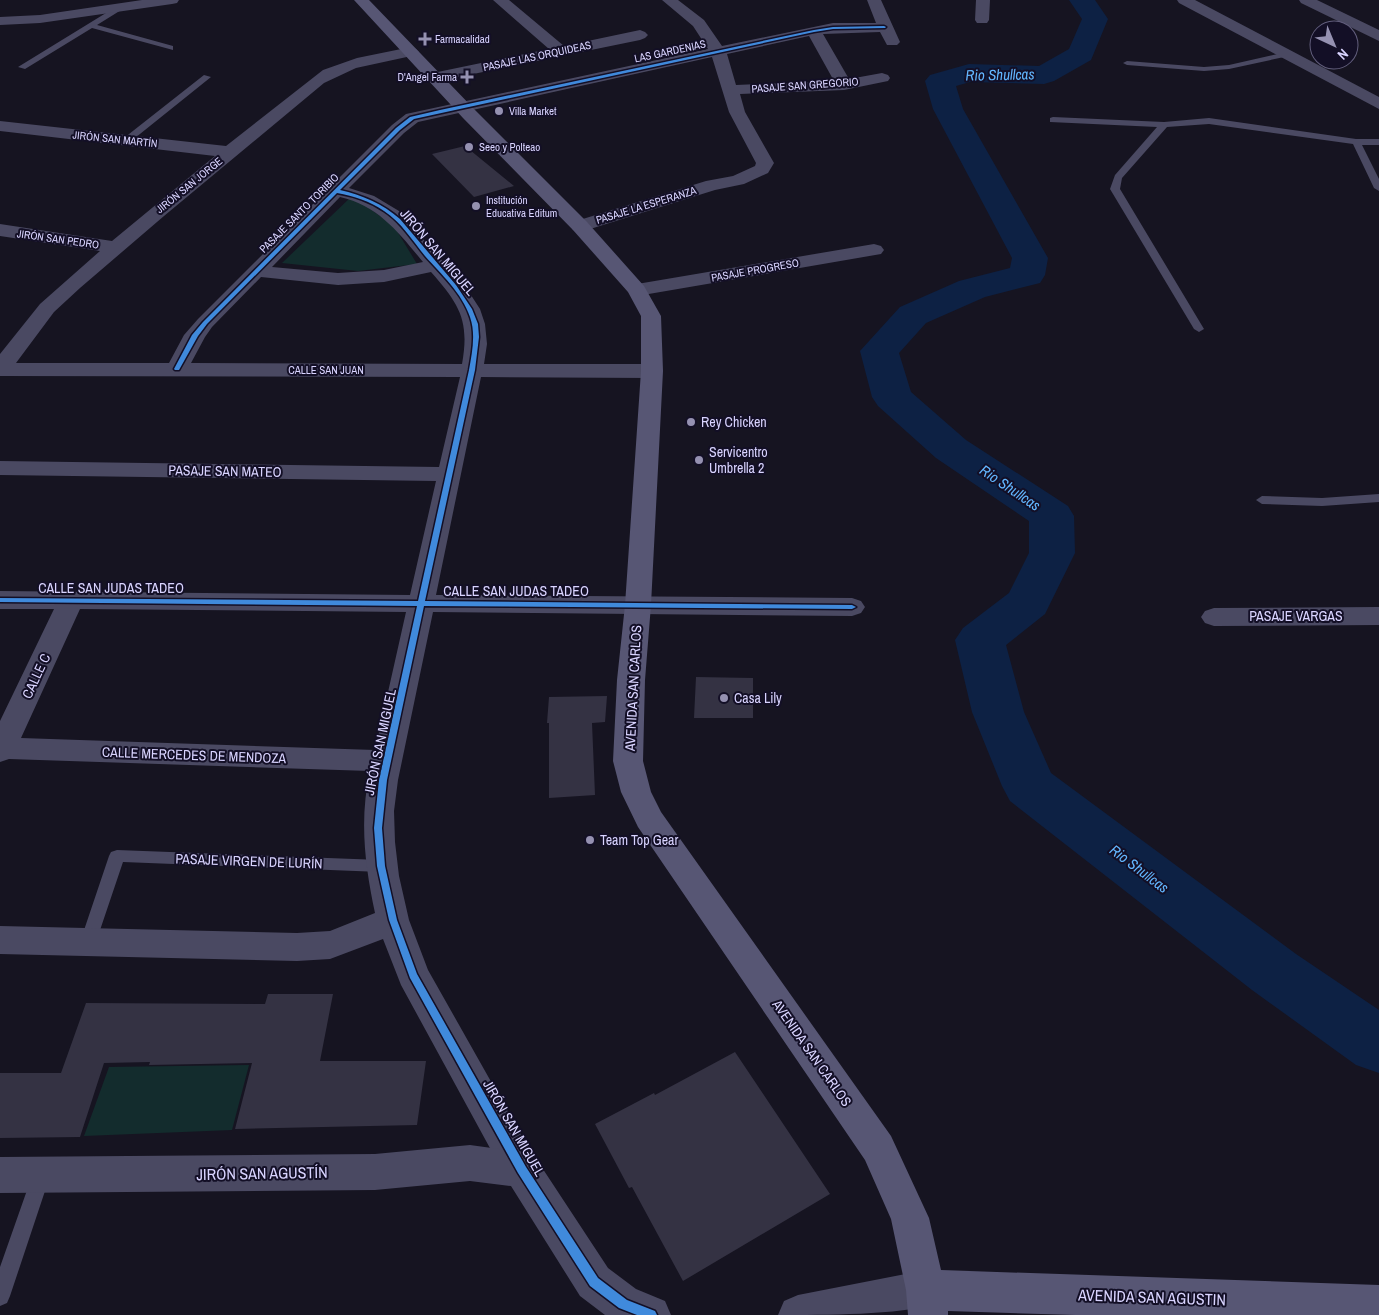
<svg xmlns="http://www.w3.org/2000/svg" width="1379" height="1315" viewBox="0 0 1379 1315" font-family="'Archivo Narrow',sans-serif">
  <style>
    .green { fill: #132c2d }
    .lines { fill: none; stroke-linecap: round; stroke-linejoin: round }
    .river { fill: #0d2144; fill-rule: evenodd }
    .building { fill: #343243 }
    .service { fill: #4a4962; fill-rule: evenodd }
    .minor { fill: #4a4962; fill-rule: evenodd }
    .tertiary { fill: #4a4962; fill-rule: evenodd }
    .secondary { fill: #575674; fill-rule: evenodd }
    .cycleway-casing { stroke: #130f26; stroke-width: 3 }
    .cycleway { fill: #408adc; fill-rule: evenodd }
    .poi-dot { fill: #9591b1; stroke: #130f26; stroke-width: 2 }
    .labels { text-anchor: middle; stroke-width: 4; stroke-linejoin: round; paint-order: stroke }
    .far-poi-label { font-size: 11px; fill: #d9d4ff; stroke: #130f26; text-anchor: start }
    .far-street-label { font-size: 11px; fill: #d9d4ff; stroke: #130f26 }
    .street-label { font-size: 14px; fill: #d9d4ff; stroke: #130f26 }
    .poi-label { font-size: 14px; fill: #d9d4ff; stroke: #130f26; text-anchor: start }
    .water-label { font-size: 15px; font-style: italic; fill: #62b6ff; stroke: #130f26 }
    .near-street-label { font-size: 16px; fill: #d9d4ff; stroke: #130f26 }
  </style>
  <rect width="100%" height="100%" fill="#161421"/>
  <!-- green -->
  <path class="green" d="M352,196l42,30 23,38 -59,7 -76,-8z
    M249,1065l-17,65 -148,6 25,-69z"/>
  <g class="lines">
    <!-- river -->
    <path class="river" d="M1069,0h26l13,19 -17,41 -37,21 -10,3 -74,-2 -14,4 7,23 85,149 -3,17 -5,8 -55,14 -59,26 -27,30 12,39 55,48 102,66 6,10 1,37 -30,61 -39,31 18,67 27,61 245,181 83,56v63l-23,-8 -104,-75 -242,-189 -8,-15 -30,-74 -17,-72 8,-12 46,-35 20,-40v-32l-93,-63 -58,-52 -6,-9 -12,-46 40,-44 59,-26 51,-13 2,-10 -79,-149 -8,-28 5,-6 39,-11 70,2 30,-17 13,-30z"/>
  </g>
  <!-- building -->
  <path class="building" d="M465,146l49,40 -40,11 -42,-43z
    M696,677l57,1v40h-59z
    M607,696l-2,26 -13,1 3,72 -46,3v-75h-2l2,-26z
    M268,994h65l-13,67h106l-9,64 -182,4 17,-66 -103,2 1,-3 -46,1 -24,74 -80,1v-65h61l25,-70 179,1z
    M735,1052l95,142 -147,87 -51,-94 -3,1 -34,-64 59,-31 1,2z"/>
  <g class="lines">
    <!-- service -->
    <path class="service" d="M119,5l7,2 -29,18 76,21v4l-81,-22 -67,41 -7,-2z
      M1286,52h3v4l-60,13 -25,2 -77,-6 -4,-2 4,-2 77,6 25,-2z
      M204,75l7,2 -81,65h-6v-4z
      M1053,117l111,5 45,-4 147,21h23v6h-17l17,34v12l-5,-3 -21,-44 -144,-20 -42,3 -45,51 -2,11 84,140 -5,3 -5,-3 -84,-140 5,-14 42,-48 -107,-5v-4z
      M1379,494v8l-57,4 -60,-2 -6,-4 6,-4 60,2z
      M117,850l264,10 6,2 2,4 -2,4 -6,2 -258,-10 -27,80 -2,5 -6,2 -6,-2 -2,-5 29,-86 2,-4z
      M41,1167l7,3 2,6 -40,120 -3,7 -7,3v-39l32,-91 2,-6z"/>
    <!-- minor -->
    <path class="minor" d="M142,0h37l-2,3 -5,1 -132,19 -40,2v-8l40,-2z
      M493,0h16l55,46 76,-16 5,2 3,3 -3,3 -5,2 -206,42 -6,-2 -2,-3 2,-3 121,-25z
      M662,0h16l26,20 18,26 111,-23h43l-9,-23h14l19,42 -3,3h-10l-7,-13 -57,2 26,45 33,-6 6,2 2,3 -2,3 -44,9 -104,4 5,18 29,51 -6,10 -24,11 -29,6 -128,40 -7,2 -7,-2 -2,-4 2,-4 133,-41 27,-5 22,-10 1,-3 -27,-51 -17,-55 -294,65 -14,11 -55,55 25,8 25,15 68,78 13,20 5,15 2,20 -3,20h168l8,2 3,5 -3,5 -8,2 -171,-1 -45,218 416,3 9,3 4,6 -4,6 -9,3 -419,-4 -35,168 -4,31 1,31 4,34 10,44 19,50 113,200 -6,13 -13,5 -13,-5 -108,-198 -18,-46 -53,20 -33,2 -297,-7v-28l297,7 33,-2 45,-18c-10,-47 -16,-93 -5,-142l-361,-12 -9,3v-41l54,-112h-54v-18l410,4 26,-114 -436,-6v-14l439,6 21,-90 -460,-1v-22l40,-50 60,-53 -100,-15v-12l112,17 103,-85 -215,-25v-10l226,25 97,-76 34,-12 54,-11 5,2 3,3 -3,3 -60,13 -32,15 -160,133 -84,72 -26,24 -38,51h153l15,-28 14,-16 194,-194 14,-11 302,-65 -15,-23zM809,36l25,45 -98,4 -9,-31zM340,197c39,9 59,36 83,65l-39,8 -46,3 -66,-6zM431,272c28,32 39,48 31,92l-271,-1 14,-26 7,-10 49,-50 77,8 46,-3zM80,609l326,3 -31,138 -354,-12z
      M976,0h14l-1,20 -2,3h-10l-2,-3z
      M1177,0h18l184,97v12l-200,-106z
      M1299,0h18l62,30v11l-78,-38z
      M874,244l7,2 3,4 -3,4 -244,42 -7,-2 -3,-4 3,-4 7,-2z
      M1379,607v18l-165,1 -9,-3 -4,-6 4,-6 9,-3z"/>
    <!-- tertiary -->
    <path class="tertiary" d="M470,1145l52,7 13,5 73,111 28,21 29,12 6,14h-66l-25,-19 -69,-110 -41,-5 -95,9 -375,3v-36l375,-3z
      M926,1270l14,6 6,14 -6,14c-44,11 -114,11 -162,11l6,-14 14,-6z"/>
    <!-- secondary -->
    <path class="secondary" d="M354,0h15l106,110 112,112 57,64 17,30 2,55 -12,234 -6,75 -2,81 8,31 10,20 230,324 38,82 12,52 438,15v30h-304l-127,-4v4h-40l-2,-25 -15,-71 -26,-59 -227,-333 -17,-35 -8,-31 4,-81 8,-75 16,-234v-55l-13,-24 -55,-62 -110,-112z"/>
    <defs>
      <path id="cycleway" d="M884,26l2,1 -1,1 -52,1 -19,3 -400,87 -14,11 -60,60c22,5 43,14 60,29l56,66 16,24 6,15 1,13 -4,33 -50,231 427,4 4,2 -4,2 -428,-3 -37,174 -5,48 3,38 12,54 20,54 109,193 72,111 29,22 28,11 2,4h-20l-18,-7 -29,-22 -72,-113 -108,-195 -21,-58 -12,-54 -3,-38 5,-48 38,-174 -417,-4v-4l418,3 51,-231c3,-17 7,-36 1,-53 -8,-24 -29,-43 -45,-61 -13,-16 -24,-34 -41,-45 -14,-10 -30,-15 -47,-18l-130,131 -9,12 -19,34h-4l-1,-1 18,-34 11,-13 193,-194 14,-11 30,-7 374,-80 19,-3z"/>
    </defs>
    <!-- cycleway casing -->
    <use href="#cycleway" class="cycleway-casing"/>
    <!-- cycleway -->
    <use href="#cycleway" class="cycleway"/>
  </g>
  <!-- markers -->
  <g class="poi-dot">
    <path d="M422.5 31.5h5v5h5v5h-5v5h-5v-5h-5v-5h5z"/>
    <path d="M464.5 69.5h5v5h5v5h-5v5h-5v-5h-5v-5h5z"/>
    <circle cx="499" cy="111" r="5"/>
    <circle cx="469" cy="147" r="5"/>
    <circle cx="476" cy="206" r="5"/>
    <circle cx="691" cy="422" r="5"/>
    <circle cx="699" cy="460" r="5"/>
    <circle cx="724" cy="698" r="5"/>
    <circle cx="590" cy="840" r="5"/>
  </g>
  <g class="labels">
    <!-- far-poi labels -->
    <g class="far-poi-label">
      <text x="435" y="43">Farmacalidad</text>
      <text x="457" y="81" text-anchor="end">D'Angel Farma</text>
      <text x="509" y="115">Villa Market</text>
      <text x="479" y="151">Seeo y Polteao</text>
      <text x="486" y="204">Institución<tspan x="486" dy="13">Educativa Editum</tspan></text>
    </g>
    <!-- far-street labels -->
    <g class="far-street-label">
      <text transform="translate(670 51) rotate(-12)" y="4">LAS GARDENIAS</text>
      <text transform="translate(537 56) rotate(-12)" y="4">PASAJE LAS ORQUIDEAS</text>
      <text transform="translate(805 85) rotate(-4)" y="4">PASAJE SAN GREGORIO</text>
      <text transform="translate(115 139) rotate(6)" y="4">JIRÓN SAN MARTÍN</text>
      <text transform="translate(189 185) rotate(-39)" y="4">JIRÓN SAN JORGE</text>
      <text transform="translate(646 205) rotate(-17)" y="4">PASAJE LA ESPERANZA</text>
      <text transform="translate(299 213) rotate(-45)" y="4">PASAJE SANTO TORIBIO</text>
      <text transform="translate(58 239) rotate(8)" y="4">JIRÓN SAN PEDRO</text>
      <text transform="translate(755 270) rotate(-10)" y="4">PASAJE PROGRESO</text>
      <text x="326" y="374">CALLE SAN JUAN</text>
    </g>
    <!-- street labels -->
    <g class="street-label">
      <text transform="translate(438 252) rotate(50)" y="5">JIRÓN SAN MIGUEL</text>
      <text transform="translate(225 471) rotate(1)" y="5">PASAJE SAN MATEO</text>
      <text x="111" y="593">CALLE SAN JUDAS TADEO</text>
      <text x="516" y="596">CALLE SAN JUDAS TADEO</text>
      <text x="1296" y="621">PASAJE VARGAS</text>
      <text transform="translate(36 676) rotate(-65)" y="5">CALLE C</text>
      <text transform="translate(633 688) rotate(-87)" y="5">AVENIDA SAN CARLOS</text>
      <text transform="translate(380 742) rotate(-78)" y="5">JIRÓN SAN MIGUEL</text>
      <text transform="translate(194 755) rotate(2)" y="5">CALLE MERCEDES DE MENDOZA</text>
      <text transform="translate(249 861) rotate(2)" y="5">PASAJE VIRGEN DE LURÍN</text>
      <text transform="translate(812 1053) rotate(55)" y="5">AVENIDA SAN CARLOS</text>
      <text transform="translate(514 1128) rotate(60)" y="5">JIRÓN SAN MIGUEL</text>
    </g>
    <!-- poi labels -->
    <g class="poi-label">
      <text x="701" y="427">Rey Chicken</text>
      <text x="709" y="457">Servicentro<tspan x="709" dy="16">Umbrella 2</tspan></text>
      <text x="734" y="703">Casa Lily</text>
      <text x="600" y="845">Team Top Gear</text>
    </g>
    <!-- water labels -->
    <g class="water-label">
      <text transform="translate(1000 75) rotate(-1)" y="5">Rio Shullcas</text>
      <text transform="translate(1010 488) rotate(34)" y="5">Rio Shullcas</text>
      <text transform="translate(1139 869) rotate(37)" y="5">Rio Shullcas</text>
    </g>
    <!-- near-street labels -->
    <g class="near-street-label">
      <text transform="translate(262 1173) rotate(-1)" y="6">JIRÓN SAN AGUSTÍN</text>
      <text transform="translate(1152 1297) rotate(2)" y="6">AVENIDA SAN AGUSTIN</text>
    </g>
  </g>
  <!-- north arrow -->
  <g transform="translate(1334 45) rotate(136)"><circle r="24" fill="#130f26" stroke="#625e7d"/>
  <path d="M0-4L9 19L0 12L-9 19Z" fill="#9591b1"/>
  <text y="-8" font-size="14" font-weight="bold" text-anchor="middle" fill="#d9d4ff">N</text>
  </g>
</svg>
